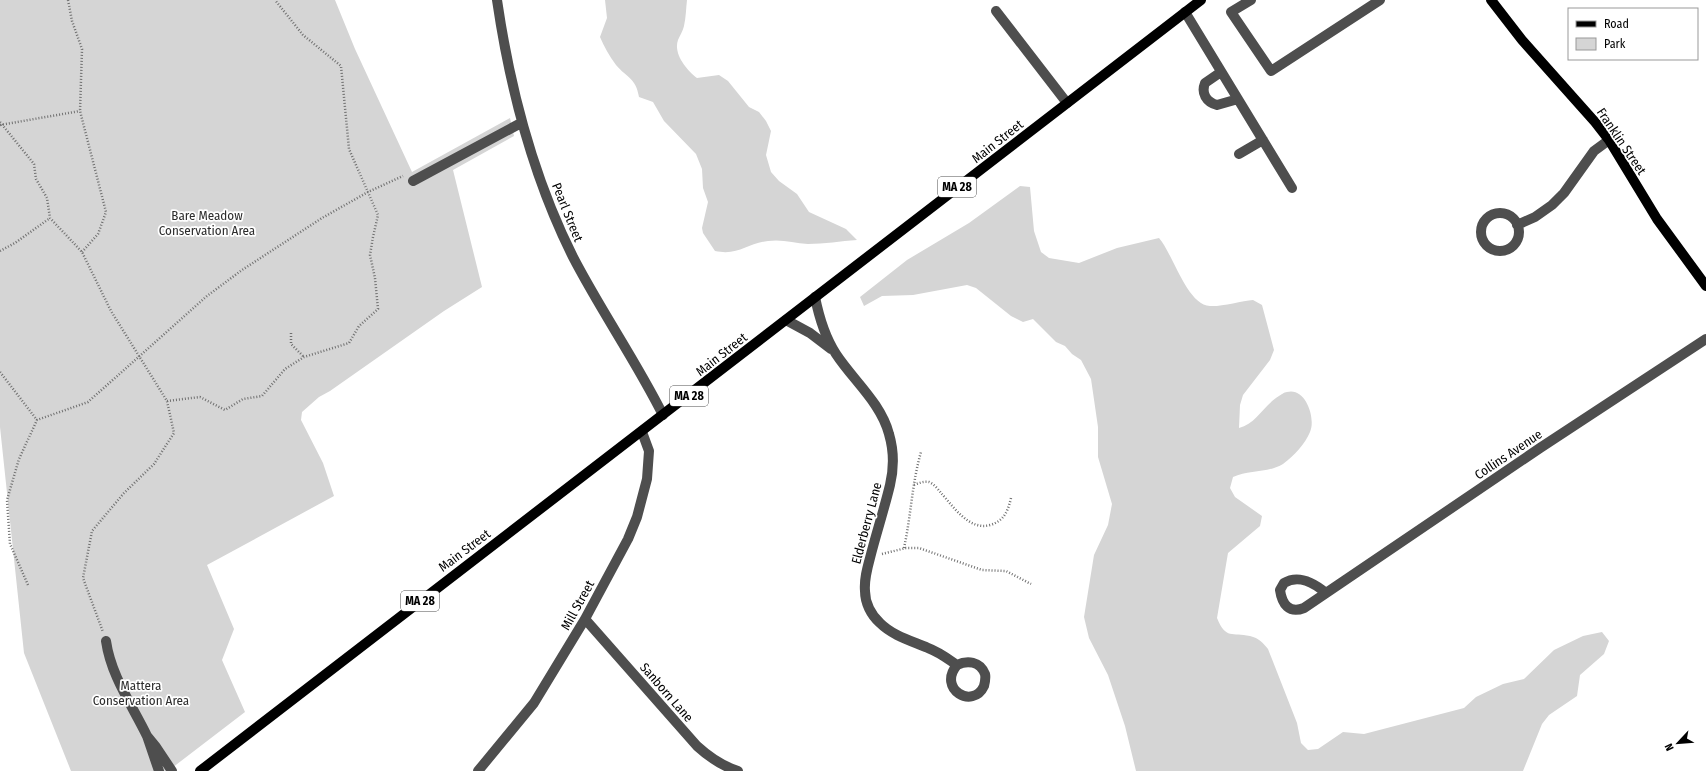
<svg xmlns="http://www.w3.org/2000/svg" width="1706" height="771" viewBox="0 0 1706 771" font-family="'Fira Sans Condensed',sans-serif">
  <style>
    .green { fill: #d5d5d5 }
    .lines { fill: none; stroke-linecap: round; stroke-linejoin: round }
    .path { stroke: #707070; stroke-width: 2.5; stroke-dasharray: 1 2; stroke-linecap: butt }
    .minor { stroke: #4e4e4e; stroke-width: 10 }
    .major { stroke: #000; stroke-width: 10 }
    .labels { text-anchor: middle; stroke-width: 3.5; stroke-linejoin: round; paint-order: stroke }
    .shield { fill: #fff; stroke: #4c4c4c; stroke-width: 1 }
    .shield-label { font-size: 12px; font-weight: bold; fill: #000 }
    .street-label { font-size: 13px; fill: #000; stroke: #fff }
    .park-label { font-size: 13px; fill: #2c2c2c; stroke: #fff }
  </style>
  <rect width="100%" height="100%" fill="#fff"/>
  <!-- green -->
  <path class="green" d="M0,0h335l20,49 57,123 98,-54 4,18 -61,34 29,117 -38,24 -114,80 -11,6 -17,15 -1,8 22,43 11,33 -127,69 27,64 -12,31 23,52 -77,59h-97l-47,-118 -24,-226z
    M605,0h82c-1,8 -1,17 -3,26 -1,5 -4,9 -6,14 -5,14 9,30 19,38l22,-3 9,6 21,26 10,5 7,9 5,10 -5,24 5,17 8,9 18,13 12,18 37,17 11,11c-16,1 -33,4 -49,4 -14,-1 -26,-5 -40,-3 -21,2 -29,15 -53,10l-12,-18 -1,-5 6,-26 -5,-14 -1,-19 -6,-15 -32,-33 -11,-19 -14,-5c-3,-19 -12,-19 -23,-32 -7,-9 -12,-19 -16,-28l7,-19z
    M1020,186l10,1 4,44 7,21 8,6 30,5 38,-15 42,-10c14,16 28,67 51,68 10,1 32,-5 43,-6l9,5 12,45 -4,10 -27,35 -3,10 -1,23c17,-4 25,-23 40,-32 2,-1 5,-4 8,-4 19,-5 29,27 23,40 -5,12 -16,24 -27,32 -15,9 -34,6 -50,13l-3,11 5,9 27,19 -2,10 -32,27 -11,65c9,22 15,14 33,18 9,2 13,7 18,13l29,74 4,20 7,7 10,-1 25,-17 21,2 100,-26 12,-11 27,-13 21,-5 30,-29 29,-14 19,-4 7,9 -5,13 -24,21 -3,21 -28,19 -7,9 -19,47h-387l-11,-45 -17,-51 -19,-37 -5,-21 10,-62 14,-30 4,-21 -14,-47v-30l-7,-48 -10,-19 -9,-6 -7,-8 -9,-4 -23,-23 -10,3 -12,-6 -35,-28 -9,-3 -54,10 -31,1 -18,10 -4,-9 47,-37 62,-37z"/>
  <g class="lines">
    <!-- path -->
    <path class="path" d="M68,0l4,21 10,28 -2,62 26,101 -8,22 -16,18
      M0,122l34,42 2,15 11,19 3,20 32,34 29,59 56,90 7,32 -20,31 -30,29 -32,38 -9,47 20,54
      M0,125l80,-14
      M0,251l15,-8 35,-25
      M291,333v11l13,13
      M0,372l37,48
      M167,401l33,-4 25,13 18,-11 19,-3 23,-27 19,-12 45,-14 10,-17 19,-17 -3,-31 -5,-23 3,-18 5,-22 -29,-66 -8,-83 -38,-31 -28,-35
      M914,485c5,-2 10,-4 15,-3 5,2 9,7 12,11 12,13 28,38 49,32 14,-4 18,-14 21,-27
      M904,548c7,-32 8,-65 17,-96
      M882,554l24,-6h13l63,22 24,1 25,13
      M28,585l-18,-41 -3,-44 12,-41 18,-39 51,-18 119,-106 35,-26 80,-52 46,-26 35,-16"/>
    <!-- minor -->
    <path class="minor" d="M497,0c13,89 36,177 76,257 28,54 63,104 90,158
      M1251,0l-20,12 40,59 109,-71
      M996,11l71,92
      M1185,12l107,176
      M1221,72l-16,11c-4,10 1,19 12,22l21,-6
      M1239,154l24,-14
      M413,181l108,-58
      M1481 232a19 19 0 1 1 38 0a19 19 0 1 1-38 0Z
      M1517,225l18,-8 17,-12 12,-12 30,-42 15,-11
      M815,297c4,20 10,40 21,57 17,26 45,49 53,80 5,17 5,34 1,51 -6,25 -14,49 -20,73 -3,11 -6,22 -5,33 0,12 6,24 15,32 13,13 32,18 48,25 11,4 20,11 29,17 10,-5 23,-4 28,9 1,4 0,8 -1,12 -11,24 -47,3 -27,-21
      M786,320l24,13 21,16
      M1326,593c-12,-10 -27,-19 -42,-10l-4,7c2,14 9,24 24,18l236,-160 166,-109
      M585,619l112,127c12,11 25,20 41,25
      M106,641c5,35 26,64 41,95
      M159,771l-12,-35 9,11 16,24
      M478,771l56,-68 51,-84 43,-80 9,-22 10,-38 2,-28 -7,-19"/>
    <!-- major -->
    <path class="major" d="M1491,0l31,40 73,82 14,18 48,79 49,67
      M200,771l1001,-771"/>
  </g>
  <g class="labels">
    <!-- shield labels -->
    <g class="shield">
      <rect x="938" y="177" width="38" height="20" rx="3"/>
      <rect x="670" y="386" width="38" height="20" rx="3"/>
      <rect x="401" y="591" width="38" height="20" rx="3"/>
    </g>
    <g class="shield-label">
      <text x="957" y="191">MA 28</text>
      <text x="689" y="400">MA 28</text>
      <text x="420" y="605">MA 28</text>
    </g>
    <!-- street labels -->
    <g class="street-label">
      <text transform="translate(997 141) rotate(-38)" y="5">Main Street</text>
      <text transform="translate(1622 141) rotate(56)" y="5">Franklin Street</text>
      <text transform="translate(568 212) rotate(68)" y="5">Pearl Street</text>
      <text transform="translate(721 354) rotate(-38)" y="5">Main Street</text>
      <text transform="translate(1508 454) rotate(-34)" y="5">Collins Avenue</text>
      <text transform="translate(866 523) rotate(-75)" y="5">Elderberry Lane</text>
      <text transform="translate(464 550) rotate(-37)" y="5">Main Street</text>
      <text transform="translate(577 605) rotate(-61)" y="5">Mill Street</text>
      <text transform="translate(667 692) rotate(49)" y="5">Sanborn Lane</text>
    </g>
    <!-- park labels -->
    <g class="park-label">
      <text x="207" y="220">Bare Meadow<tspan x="207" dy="15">Conservation Area</tspan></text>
      <text x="141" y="690">Mattera<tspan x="141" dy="15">Conservation Area</tspan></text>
    </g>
  </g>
  <!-- legend -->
  <rect x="1568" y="8" width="130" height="52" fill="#ffffff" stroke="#999999"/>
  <rect x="1576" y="21" width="20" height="6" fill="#000000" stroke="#999999"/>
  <text x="1604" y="28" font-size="12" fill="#000000">Road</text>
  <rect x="1576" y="38" width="20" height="12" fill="#d5d5d5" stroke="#999999"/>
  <text x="1604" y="48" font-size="12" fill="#000000">Park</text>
  <!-- north arrow -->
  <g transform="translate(1678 743) rotate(244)" stroke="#ffffff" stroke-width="3" paint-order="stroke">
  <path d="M0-3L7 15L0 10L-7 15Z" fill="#000000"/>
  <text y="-6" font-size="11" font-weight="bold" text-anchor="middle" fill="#000000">N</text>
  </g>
</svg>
